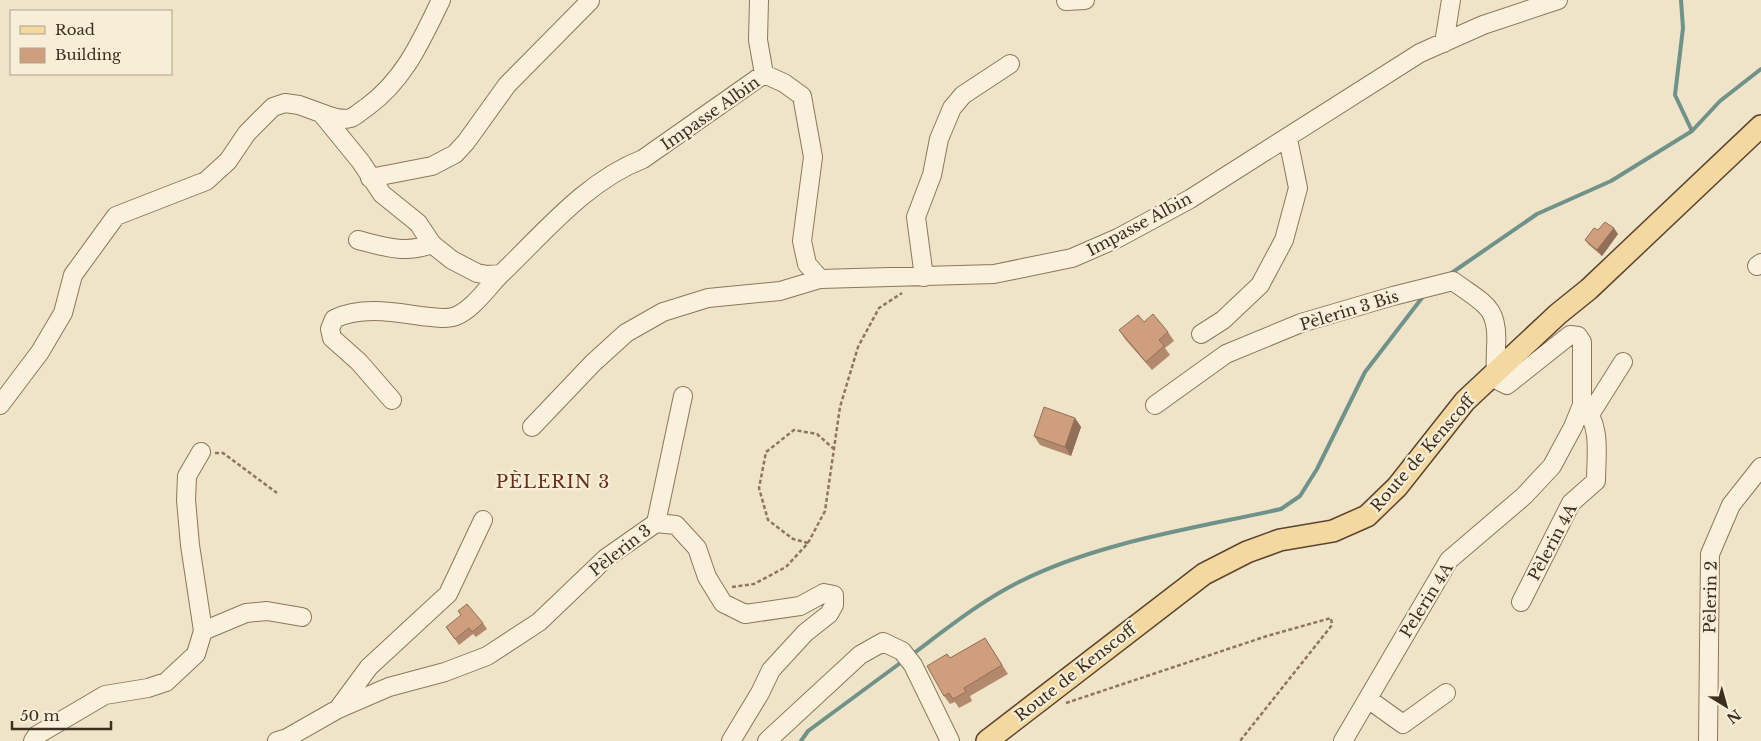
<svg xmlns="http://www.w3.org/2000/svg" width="1761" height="741" viewBox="0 0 1761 741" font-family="'Libre Baskerville',serif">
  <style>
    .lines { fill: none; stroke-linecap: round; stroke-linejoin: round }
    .stream { stroke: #6f938a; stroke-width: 4 }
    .minor-casing { stroke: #8d765c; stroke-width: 20 }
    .major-casing { stroke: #5b4430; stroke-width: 24 }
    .path { stroke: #8d765c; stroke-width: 2.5; stroke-dasharray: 4 2.5; stroke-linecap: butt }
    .minor { stroke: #faf1dc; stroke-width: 18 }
    .major { stroke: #f3d9a0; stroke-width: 21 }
    .wall { fill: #b2896c }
    .shaded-wall { fill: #916f58 }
    .building { fill: #cf9f7d; stroke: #916f58 }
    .labels { text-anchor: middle; stroke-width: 4.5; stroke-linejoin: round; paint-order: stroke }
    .street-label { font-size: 16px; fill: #3d2e20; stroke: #f7eed8 }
    .neighbourhood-label { font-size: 18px; letter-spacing: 1px; fill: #6b2e1e; stroke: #f7eed8 }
  </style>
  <rect width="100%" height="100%" fill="#f0e4c8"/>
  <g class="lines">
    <!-- stream -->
    <path class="stream" d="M1681,0l2,28 -8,67 17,36
      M1450,274l87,-60 74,-33 81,-50 28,-30 41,-32
      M910,656c35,-26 72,-56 111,-75 78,-39 175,-53 260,-72l19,-13 17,-27 48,-97 60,-78
      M801,741l7,-10 95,-70"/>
    <defs>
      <path id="minor" d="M759,0l-1,40 6,34
        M1066,1l19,-1
        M1444,43l7,-43
        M321,113c9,3 20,8 30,5 5,-2 11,-8 16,-11 38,-28 54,-66 74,-107
        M370,178l62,-12 23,-12 11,-12 41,-57 83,-84
        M358,240c27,7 47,14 74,4
        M1757,266l4,-3
        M924,277l-8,-60 16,-42 7,-36 13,-31 11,-13 47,-31
        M1201,334l22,-14 37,-35 24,-45 14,-52 -10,-49
        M392,400l-33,-38 -27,-24 -2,-9 4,-10c27,-13 59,-7 87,-3 10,1 25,4 35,0 17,-7 32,-29 45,-42
        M0,405l40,-53 23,-39 10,-38 43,-59 90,-35 22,-20 19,-28 26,-26 12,-4 14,2 22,8 40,49 21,32 36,29 14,21 20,16 25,13 10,2 14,-1c43,-41 85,-93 142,-115l121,-85 20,9 18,13 11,61 -11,84 5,23 13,15
        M1155,405l71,-51 75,-31 92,-27 60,-15c31,23 46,25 43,66 0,12 -2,23 3,34l8,4 63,-50 8,1 4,6v63c20,19 14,50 14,76l-25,22 -50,99
        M1591,413l32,-51
        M532,427l61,-64 33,-30 37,-21 45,-14 72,-7 40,-12 174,-5 78,-16 46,-20 72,-39 230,-146 63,-28 75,-25
        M656,523l27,-127
        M203,631l43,-18 21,-2 35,6
        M1368,699l35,25 43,-31
        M338,709l31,-42 79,-73 35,-74
        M33,741l4,-6 68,-40 43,-7 18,-6 30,-28 7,-23 -13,-86 -4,-45 1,-24 14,-24
        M277,741l10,-3 51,-29 51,-22 56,-15 42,-16 52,-34 67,-64 50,-35 20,2 21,23 10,29 16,26 22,11 55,-8 24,-13 10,2v10l-5,9 -24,19 -34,37 -11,23 -29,48
        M767,741l93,-86 23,-13 19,9 11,14 37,76
        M1343,741l106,-181 75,-64 28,-30 21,-39 9,-22
        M1708,741l2,-187 21,-49 30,-38"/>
      <path id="major" d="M987,741l217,-167 43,-22 33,-12 53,-9 34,-15 30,-29 68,-86 93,-87 31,-25 172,-163"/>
    </defs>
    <!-- minor casing -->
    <use href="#minor" class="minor-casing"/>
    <!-- major casing -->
    <use href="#major" class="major-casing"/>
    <!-- path -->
    <path class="path" d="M215,453h8l54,40
      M808,543l-15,-4 -25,-19 -9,-32 7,-36 28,-22 23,4 18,16
      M732,587l22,-3 32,-17 22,-24 17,-32 15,-104 18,-60 21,-39 23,-15
      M1066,703l201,-67 64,-18 1,7 -92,116"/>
    <!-- minor -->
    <use href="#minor" class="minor"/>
    <!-- major -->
    <use href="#major" class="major"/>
  </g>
  <!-- wall -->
  <path class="wall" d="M1598,230l20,4 -16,22 -13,-11 -4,-5z
    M1144,322l24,10 6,9 -9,7 5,7 -18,15 -27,-31 -6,-9z
    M1075,418l6,9 -10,29 -31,-11 -6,-9z
    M483,623l4,6 -11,8 -3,-3 -14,11 -13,-18z
    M985,638l23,36 -38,22 2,5 -13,7 -4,-6 -5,2 -6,-8 3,-42 3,4z"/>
  <!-- shaded-wall -->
  <path class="shaded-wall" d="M1614,228l4,6 -16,22 -5,-6z
    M1075,418l6,9 -10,29 -6,-9z"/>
  <!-- building -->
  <path class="building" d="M1605,222l9,6 -17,22 -12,-10 9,-12 4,2z
    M1153,314l15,18 -9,8 5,6 -18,16 -27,-32 19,-15 6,7z
    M1044,407l31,11 -10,29 -31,-11z
    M467,604l16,19 -11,9 -3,-4 -14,11 -9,-12 15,-12 -3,-4z
    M985,638l17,27 -38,23 2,4 -13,7 -4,-6 -5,3 -17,-30 20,-12 3,4z"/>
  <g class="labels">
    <!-- street labels -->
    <g class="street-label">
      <text transform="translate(710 113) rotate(-35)" y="6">Impasse Albin</text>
      <text transform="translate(1139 224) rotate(-28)" y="6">Impasse Albin</text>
      <text transform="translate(1349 310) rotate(-17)" y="6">Pèlerin 3 Bis</text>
      <text transform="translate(1422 453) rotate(-49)" y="6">Route de Kenscoff</text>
      <text transform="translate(1552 542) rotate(-62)" y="6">Pèlerin 4A</text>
      <text transform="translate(620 550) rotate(-38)" y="6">Pèlerin 3</text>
      <text transform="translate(1710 597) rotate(-89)" y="6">Pèlerin 2</text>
      <text transform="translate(1426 600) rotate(-58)" y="6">Pelerin 4A</text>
      <text transform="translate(1075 672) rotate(-38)" y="6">Route de Kenscoff</text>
    </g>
    <!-- neighbourhood labels -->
    <g class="neighbourhood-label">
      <text x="553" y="488">PÈLERIN 3</text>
    </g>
  </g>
  <!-- legend -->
  <rect x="10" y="10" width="162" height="65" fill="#f7eed8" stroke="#ada18e"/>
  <rect x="20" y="26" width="25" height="8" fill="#f3d9a0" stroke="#ada18e"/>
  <text x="55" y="35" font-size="15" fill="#3d2e20">Road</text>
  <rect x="20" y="48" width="25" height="15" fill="#cf9f7d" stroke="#ada18e"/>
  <text x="55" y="60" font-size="15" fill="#3d2e20">Building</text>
  <!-- north arrow -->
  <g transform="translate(1726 706) rotate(143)" stroke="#f7eed8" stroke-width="4" paint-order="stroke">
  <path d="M0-4L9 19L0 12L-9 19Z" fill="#3d2e20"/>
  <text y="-8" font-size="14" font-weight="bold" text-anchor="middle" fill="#3d2e20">N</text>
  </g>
  <!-- scale -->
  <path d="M12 721v8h99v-8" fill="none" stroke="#3d2e20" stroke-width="2.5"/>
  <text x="20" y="721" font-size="15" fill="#3d2e20" stroke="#f7eed8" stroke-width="4" paint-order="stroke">50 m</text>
</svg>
